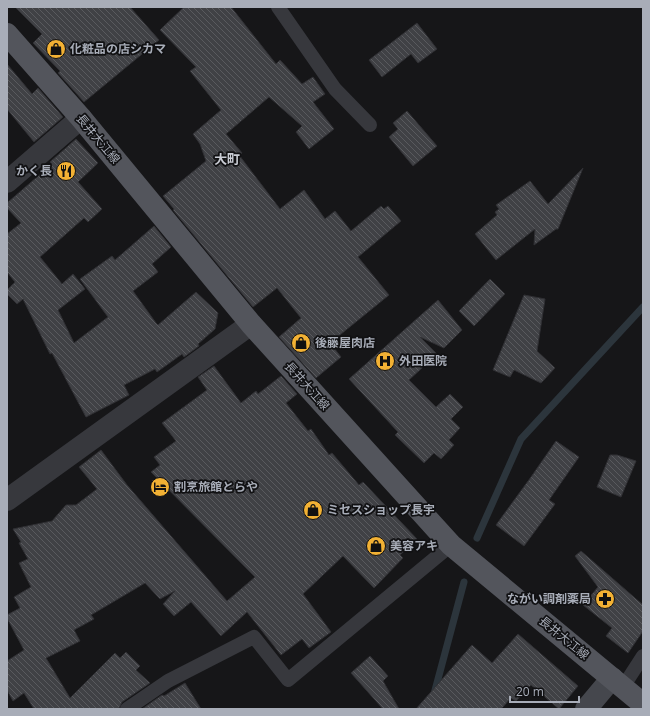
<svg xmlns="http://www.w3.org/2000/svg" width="650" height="716" viewBox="0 0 650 716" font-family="'Open Sans','Noto Sans JP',sans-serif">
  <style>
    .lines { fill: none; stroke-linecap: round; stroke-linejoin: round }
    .stream { stroke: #2c353c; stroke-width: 7 }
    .building { fill: url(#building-back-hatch); stroke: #303034 }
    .lane { stroke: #37383d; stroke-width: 14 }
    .street { stroke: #37383d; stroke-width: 22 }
    .secondary { stroke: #45474d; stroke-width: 22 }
    .primary { stroke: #53555c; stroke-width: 22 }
    .labels { text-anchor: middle; stroke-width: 3.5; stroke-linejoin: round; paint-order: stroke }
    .poi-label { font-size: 12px; font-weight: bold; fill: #a8adb8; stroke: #111113; text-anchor: start }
    .street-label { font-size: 12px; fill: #a8adb8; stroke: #111113 }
    .neighbourhood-label { font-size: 13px; font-weight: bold; fill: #c9ccd4; stroke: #111113 }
  </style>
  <defs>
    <pattern id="building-back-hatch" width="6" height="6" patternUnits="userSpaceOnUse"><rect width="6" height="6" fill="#404145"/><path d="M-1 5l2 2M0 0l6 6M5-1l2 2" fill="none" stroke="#595a5e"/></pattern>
  </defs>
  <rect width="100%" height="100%" fill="#161618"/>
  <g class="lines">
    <!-- stream -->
    <path class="stream" d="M477,538l44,-99 122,-132
      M430,709l34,-127"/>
  </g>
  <!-- building -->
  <path class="building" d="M15,7h115l29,33 -75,62 -26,-29 2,-2 -27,-28 9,-9z
    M184,7h47l45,57 4,-4 22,24 11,-7 12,17 -12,8 21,27 -25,20 -13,-17 6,-6 -33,-29 -43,37 16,19 -3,2 41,54 24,-19 21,29 10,-8 16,20 30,-25 3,3 4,-3 13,15 -43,36 31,38 -59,48 11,14 -25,21 -37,-41 22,-19 -24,-30 -24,19 -80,-97 1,-1 -11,-13 43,-35 -6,-17 -7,-10 28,-24 -31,-39 6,-4 -36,-37z
    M417,23l20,26 -19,14 -7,-9 -29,23 -13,-17z
    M7,64l25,30 6,-6 25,29 -29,25 -27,-33z
    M407,111l30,35 -24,20 -24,-29 9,-8 -5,-6z
    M76,139l22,24 -20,19 24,27 -14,13 -4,-4 -44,39 22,27 11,-10 12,15 -27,21 16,33 34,-26 -28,-38 32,-23 3,4 39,-34 17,21 -19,17 6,8 -25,19 23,32 2,2 38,-33 22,21 -3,16 -17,15 1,2 -15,11 -2,-3 -25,18 -2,-3 -31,16 5,10 -43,22 -34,-64 -2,1 -27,-55 -6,5 -10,-10v-4l8,-8 -8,-10v-38l14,-11 -14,-15v-5l45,-39 -2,-2z
    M583,168l-25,61h-2l-22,16 1,-16 -39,31 -21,-26 22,-19 -2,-3 4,-3 -3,-4 34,-24 18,23z
    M490,279l15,15 -31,32 -15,-15z
    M524,295l21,4 -8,52 18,17 -14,15 -27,-13 -4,7 -17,-7z
    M438,300l24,30 -18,18 -24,-11 17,17 -28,26 27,27 14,-13 13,13 -12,12 9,9 -11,12 5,5 -13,14 -7,-6 -10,10 -29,-28 3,-3 -49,-53z
    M214,366l27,37 15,-12 2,3 23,-18 16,18 -11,9 22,28 3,-2 18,26 3,-2 27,32 4,-3 54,57 -17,16 3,3 -29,30 -31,-32 -40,38 28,38 -22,16 -7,-9 -21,16 -34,-43 -26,24 -30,-34 -17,14 -11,-12 12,-13 -15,8 -15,-16 -54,32 3,4 -20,11 6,11 -34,17 24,40 45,-45 5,5 6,-6 14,14 -4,4 14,13 -28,19 -3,7h-85l-10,-16 -11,8 -6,-11v-29l17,-11 -17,-32v-3l13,-7 -6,-11 17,-10 -12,-24 9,-4 -9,-16 2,-1 -8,-13 39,-8 14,-16h10l21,-16 -18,-22 22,-17 26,35 100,116 28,-24 -104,-105 9,-7 -6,-8 22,-16 -14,-18 45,-33 -9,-13z
    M556,441l23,16 -30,43 6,4 -31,42 -28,-21 35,-48z
    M610,455h7l19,6 -15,36 -24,-10z
    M581,551l62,54v26l-15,22 -22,-17 6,-8 -29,-23 15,-18 -23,-31z
    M518,634l60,52 -19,23 -28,-24 -15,16 -5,-3 -10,11h-85l56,-64 20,18z
    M370,656l18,20 -5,5 16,28h-16l-32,-36z
    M185,683l16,26h-59l20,-14 2,1z"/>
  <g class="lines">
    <!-- lane -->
    <path class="lane" d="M278,7l57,82 35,36
      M623,687l20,-31
      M127,709l41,-28 86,-44 34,43 163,-135"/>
    <!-- street -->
    <path class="street" d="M7,182l74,-64
      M7,500l244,-176"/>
    <!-- secondary -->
    <path class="secondary" d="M586,709l26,-31"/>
    <!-- primary -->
    <path class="primary" d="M7,34l74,84 170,206 200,221 192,159"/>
  </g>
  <!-- icons -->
  <defs>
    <symbol id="shop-disc" viewBox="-11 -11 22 22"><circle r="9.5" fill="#f2b134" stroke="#111113"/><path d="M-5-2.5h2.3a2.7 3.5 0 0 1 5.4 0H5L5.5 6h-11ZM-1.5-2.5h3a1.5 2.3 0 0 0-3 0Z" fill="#111"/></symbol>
    <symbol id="restaurant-disc" viewBox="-11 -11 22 22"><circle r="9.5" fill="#f2b134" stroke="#111113"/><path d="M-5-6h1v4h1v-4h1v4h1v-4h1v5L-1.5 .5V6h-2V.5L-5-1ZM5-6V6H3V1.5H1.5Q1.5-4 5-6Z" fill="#111"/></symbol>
    <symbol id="hospital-disc" viewBox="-11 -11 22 22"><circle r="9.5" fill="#f2b134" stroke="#111113"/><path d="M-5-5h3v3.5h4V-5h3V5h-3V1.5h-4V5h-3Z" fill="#111"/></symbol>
    <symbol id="hotel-disc" viewBox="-11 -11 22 22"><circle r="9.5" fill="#f2b134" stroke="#111113"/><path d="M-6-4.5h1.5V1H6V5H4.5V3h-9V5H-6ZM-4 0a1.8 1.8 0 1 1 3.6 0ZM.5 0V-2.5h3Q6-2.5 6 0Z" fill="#111"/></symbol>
    <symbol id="pharmacy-disc" viewBox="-11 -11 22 22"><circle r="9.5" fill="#f2b134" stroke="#111113"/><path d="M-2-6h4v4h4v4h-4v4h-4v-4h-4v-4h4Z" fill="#111"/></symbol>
  </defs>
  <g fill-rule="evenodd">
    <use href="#shop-disc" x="45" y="38" width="22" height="22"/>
    <use href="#restaurant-disc" x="55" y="160" width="22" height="22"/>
    <use href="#shop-disc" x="290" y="332" width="22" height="22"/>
    <use href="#hospital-disc" x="374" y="350" width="22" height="22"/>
    <use href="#hotel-disc" x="149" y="476" width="22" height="22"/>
    <use href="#shop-disc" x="302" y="499" width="22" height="22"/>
    <use href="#shop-disc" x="365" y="535" width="22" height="22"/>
    <use href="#pharmacy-disc" x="594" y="588" width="22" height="22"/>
  </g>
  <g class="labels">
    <!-- poi labels -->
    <g class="poi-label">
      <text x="70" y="53">化粧品の店シカマ</text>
      <text x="52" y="175" text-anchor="end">かく長</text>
      <text x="315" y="347">後藤屋肉店</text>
      <text x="399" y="365">外田医院</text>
      <text x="174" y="491">割烹旅館とらや</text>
      <text x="327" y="514">ミセスショップ長宇</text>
      <text x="390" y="550">美容アキ</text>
      <text x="591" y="603" text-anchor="end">ながい調剤薬局</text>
    </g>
    <!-- street labels -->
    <g class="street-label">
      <text transform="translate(98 139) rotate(50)" y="4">長井大江線</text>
      <text transform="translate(307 386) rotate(48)" y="4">長井大江線</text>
      <text transform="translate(564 638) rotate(39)" y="4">長井大江線</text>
    </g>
    <!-- neighbourhood labels -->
    <g class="neighbourhood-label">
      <text x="227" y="164">大町</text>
    </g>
  </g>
  <!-- border -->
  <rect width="650" height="716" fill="none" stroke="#a8adb8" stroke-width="16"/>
  <!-- scale -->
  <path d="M510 696v6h69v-6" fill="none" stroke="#a8adb8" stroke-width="2"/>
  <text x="516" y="696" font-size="12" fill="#a8adb8" stroke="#111113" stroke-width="3" paint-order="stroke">20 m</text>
</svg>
